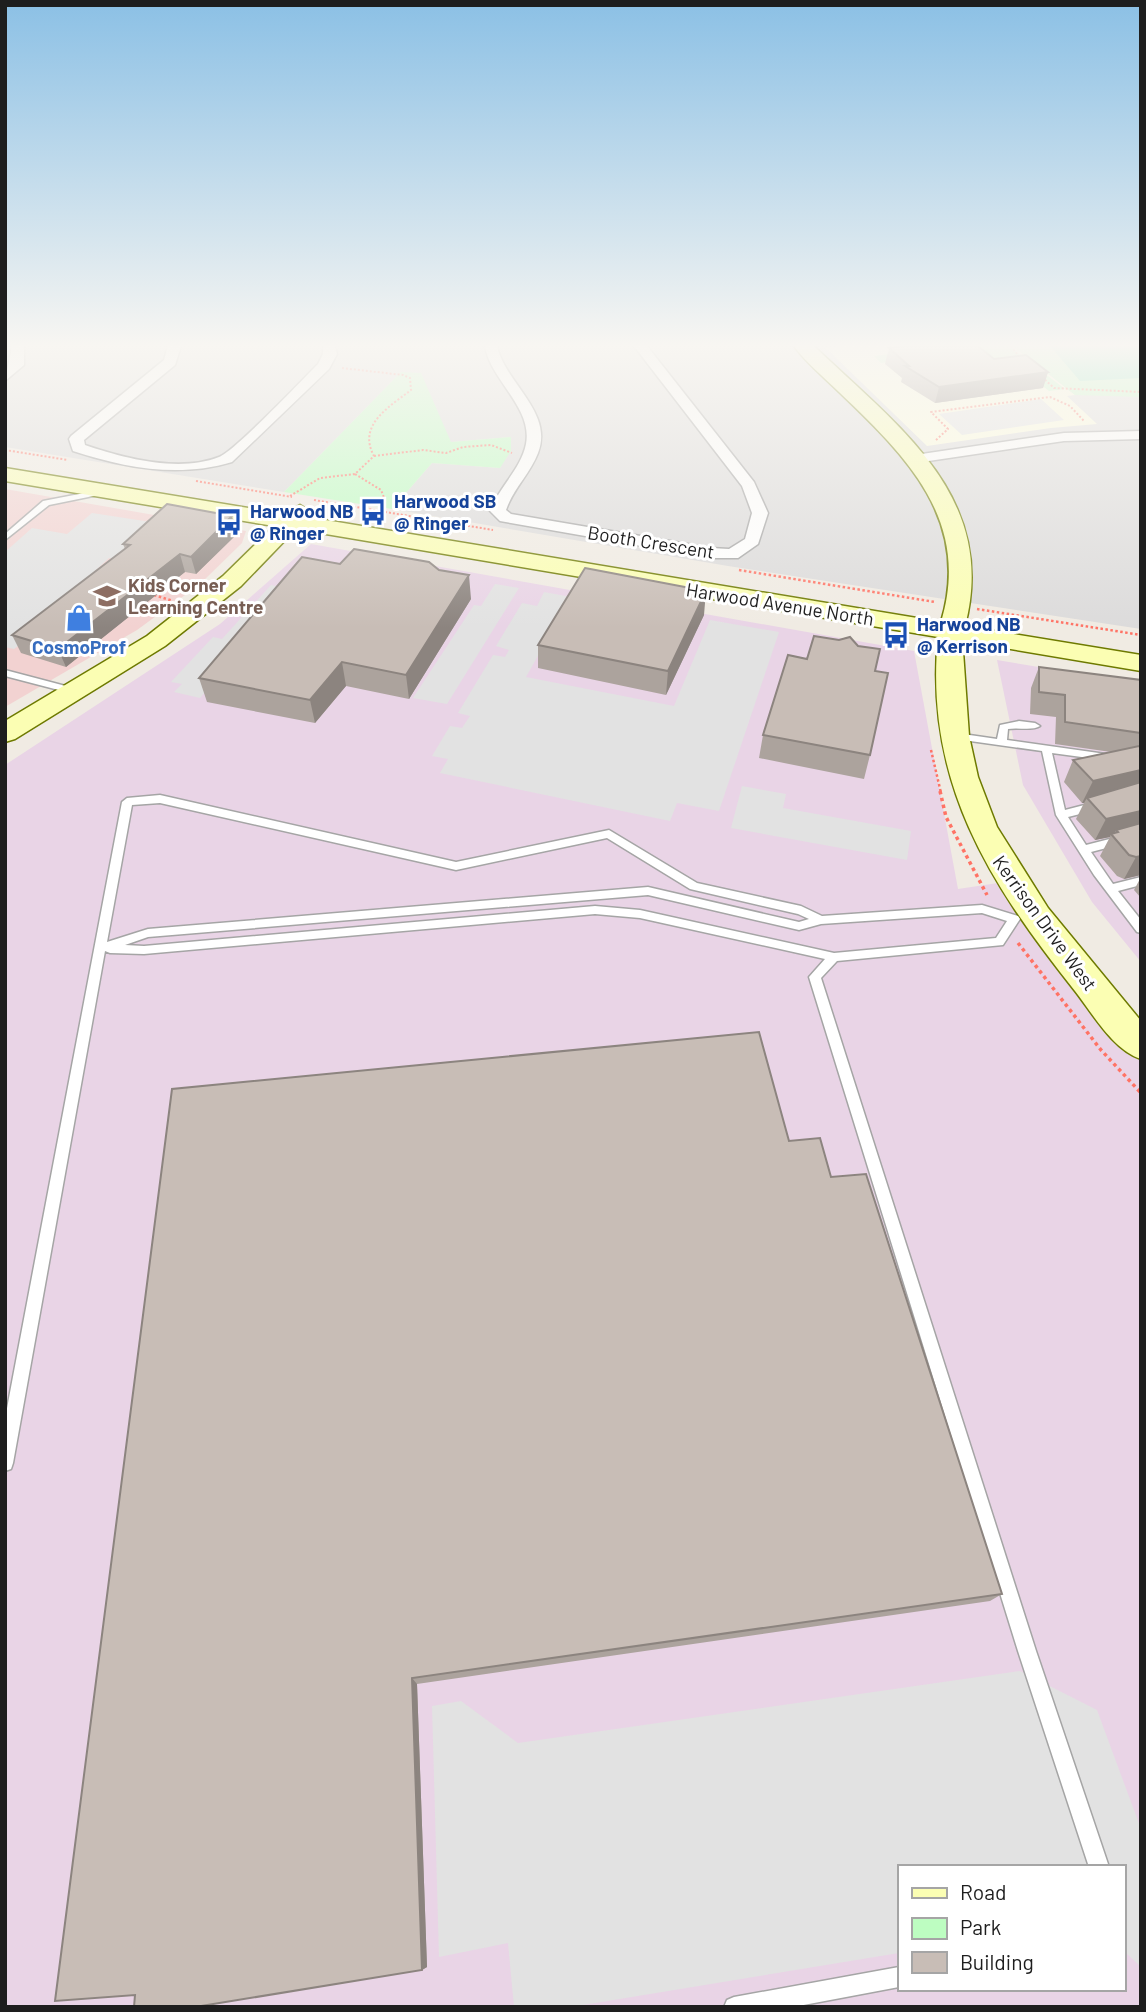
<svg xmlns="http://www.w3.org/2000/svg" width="1146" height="2012" viewBox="0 0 1146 2012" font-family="Barlow,sans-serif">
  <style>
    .residential { fill: #dcdbdb }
    .commercial { fill: #f2d2d1 }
    .industrial { fill: #e9d4e6; fill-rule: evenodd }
    .education { fill: #ffd }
    .park { fill: #bdfdc1 }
    .pitch { fill: #7be5ba }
    .parking { fill: #e2e2e2 }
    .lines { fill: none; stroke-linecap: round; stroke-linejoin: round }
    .lane-casing { stroke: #a5a5a5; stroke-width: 3 }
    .street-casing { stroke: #a5a5a5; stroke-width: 3 }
    .secondary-casing { stroke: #6e7a00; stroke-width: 3 }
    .path-far2 { stroke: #ff7365; stroke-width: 2; stroke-dasharray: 2 2; stroke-linecap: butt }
    .path-far1 { stroke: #ff7365; stroke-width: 2.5; stroke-dasharray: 2.5 2.5; stroke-linecap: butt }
    .path { stroke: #ff7365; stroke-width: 3.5; stroke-dasharray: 3.5 3.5; stroke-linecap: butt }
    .lane { fill: #fff; fill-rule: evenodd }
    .street { fill: #fff; fill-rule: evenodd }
    .secondary { fill: #fbfeb3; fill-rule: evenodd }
    .wall { fill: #aca39d }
    .shaded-wall { fill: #8c847f }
    .building { fill: #c8bdb6; stroke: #8c847f; stroke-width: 2 }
    .labels { text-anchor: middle; stroke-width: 6; stroke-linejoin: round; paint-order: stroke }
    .far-transit-label { font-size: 19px; font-weight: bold; fill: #164399; stroke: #fff; text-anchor: start }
    .far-street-label { font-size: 19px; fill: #1e1e1e; stroke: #fff }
    .far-education-label { font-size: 19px; font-weight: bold; fill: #785e54; stroke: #fff; text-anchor: start }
    .far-shop-label { font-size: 19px; font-weight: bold; fill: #366cbe; stroke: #fff }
  </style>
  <rect width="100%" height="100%" fill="#f0ebe3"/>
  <!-- residential -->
  <path class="residential" d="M5,346h1136v283l-413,-63 -336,-57 40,-46 68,5 11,-31 -60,5 -50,-70 -117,120 -279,-45z"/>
  <!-- commercial -->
  <path class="commercial" d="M5,489l241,42 -4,12 -42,41 -63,46 -132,77z"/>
  <!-- industrial -->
  <path class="industrial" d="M311,544l603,107 44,238 40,-6 37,56 106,118v950h-1136v-1242l215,-141zM899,1867h224v122h-224z
    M997,660l144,24v278l-49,-60 -69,-117z"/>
  <!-- education -->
  <path class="education" d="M838,346h175l62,49 -8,1 30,28 -46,4 -124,18 -101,-98z"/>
  <!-- park -->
  <path class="park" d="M930,346h79l56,43 -16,2 -28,-22 -97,-12 -43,6 -7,-7 58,-7z
    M1013,346h128v51l-66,-2z
    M401,372l20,1 30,69 60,-5v14l-11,17 -68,-5 -40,46 -108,-17z"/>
  <!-- pitch -->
  <path class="pitch" d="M1050,346h91v32l-61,3z"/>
  <!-- parking -->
  <path class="parking" d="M1041,399l23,21 -102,15 -23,-21z
    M92,513l59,9 -32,38 -10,-2 -26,24 15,4 -84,63 -9,-2v-95l27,-24 35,6z
    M495,584l24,4 -72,116 -34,-6 61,-93 7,1z
    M271,585l24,5 -95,108 -26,-6 8,-8 -11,-2 42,-45 9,2z
    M544,592l27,5 -45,80 148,29 36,-86 69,12 -60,179 -42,-8 -7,18 -230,-48 8,-14 -16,-3 18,-30 12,2 8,-12 -12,-3 35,-58 12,2 4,-7 -13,-4 26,-43 15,3z
    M742,786l44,8 -3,14 128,23 -4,29 -176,-32z
    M1020,1671l77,39 44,119v138l-18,-17v-83h-224v86l-328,54h-57l-6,-64 -69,14 -7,-251 29,-5 57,42z"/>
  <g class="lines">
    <defs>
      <path id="lane" d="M100,490h3v4l-54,11 -44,35v-6l38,-33z
        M5,670l72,19 2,2 -5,3 -69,-18z
        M1019,721l16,2 5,3c-7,5 -23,1 -32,3l-1,11 134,19v6l-89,-12 13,57 31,-8 5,4 -1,3 -32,8 18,28 55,-14v8l-50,13 22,32 28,-7v8l-23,6 23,29v13l-4,-1 -43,-57 -38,-60 -14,-64 -86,-12 -5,-3 5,-3 41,6 3,-14z
        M160,795l296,67 153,-32 88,53 104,23 21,10 160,-11 36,11 2,3 -17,26 -166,16 -16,17 215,673 73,216h-20l-71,-216 -209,-674 16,-18 -185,-41 -45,-4 -451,40 -34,-1 -5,-2 -92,512 -2,6 -6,2v-52l117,-617 5,-4zM160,803l296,67 151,-32 83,51 108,25 11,5 -10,3 -151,-35 -500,42 -41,13 25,-137zM648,895l151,35 22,-6 161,-11 25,8 -11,17 -162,15 -194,-43 -45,-4 -451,40 -19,-1 23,-8z
        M899,1967v20l-106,20h-69l3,-7 7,-3z"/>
      <path id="street" d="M12,346h12v19l-19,16z
        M168,346h13l-6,19 -91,75 1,5c38,13 94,28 134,12 17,-7 81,-75 99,-93l5,-10v-8h12l2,8 -8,15 -97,93c-53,16 -107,6 -159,-11l-4,-12 2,-3 93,-76z
        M485,346h12c8,37 57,66 41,107 -8,21 -25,36 -32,57l5,4 200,34 18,1 16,-10 7,-26 -10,-27 -108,-140h13l107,136 14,31 -10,31 -20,14h-27l-211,-37 -10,-10c9,-24 31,-42 36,-67 7,-37 -36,-64 -41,-98z
        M1141,431v8l-77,2 -149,22 -7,-4 7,-4 149,-22z"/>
      <path id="secondary" d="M794,346h20c82,79 185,150 151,280l176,29v16l-178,-30v10l6,85 9,41 19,50 51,81 93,113v38c-28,-9 -48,-45 -66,-68 -86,-108 -151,-210 -137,-354l-642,-108 -55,57 -76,60 -150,93 -10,3v-21l142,-85 76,-60 51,-50 -269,-45v-13l280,46 15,-9 11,7 -4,5 634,105c31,-102 -35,-166 -102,-230 -15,-15 -33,-29 -45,-46z"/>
    </defs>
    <!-- lane casing -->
    <use href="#lane" class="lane-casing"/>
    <!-- street casing -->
    <use href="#street" class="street-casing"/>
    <!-- secondary casing -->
    <use href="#secondary" class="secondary-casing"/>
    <!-- path-far2 -->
    <path class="path-far2" d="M1011,346l9,12
      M1042,377l12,11 87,4
      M936,440l12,-11 -17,-17 119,-15 20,9 14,15
      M5,450l63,10
      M374,456l49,-6 23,3 17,-6 28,-2 21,8
      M355,474l26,16 4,10 -5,11
      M196,481l96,16
      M290,496l30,-18 35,-4 19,-18c-17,-31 15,-49 37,-66l-1,-12 -7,-3 -61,-7
      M314,500l179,30"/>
    <!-- path-far1 -->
    <path class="path-far1" d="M739,570l196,32
      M154,595l19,6
      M977,609l164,26
      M931,750l10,43"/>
    <!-- path -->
    <path class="path" d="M940,791l6,26 41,78
      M1018,943l83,107 40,43"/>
    <!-- lane -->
    <use href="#lane" class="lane"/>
    <!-- street -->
    <use href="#street" class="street"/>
    <!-- secondary -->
    <use href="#secondary" class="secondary"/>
  </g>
  <!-- wall -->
  <path class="wall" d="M889,348l105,11 54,13 -5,16 -108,15 -34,-21 1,-4 -17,-14z
    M237,534l-41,40 -11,-2 -119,95 -45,-14 -9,-18 113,-86 -2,-5z
    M471,599l-62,100 -63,-13 -31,37 -108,-21 -8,-24z
    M704,615l-38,80 -128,-27v-23z
    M1039,667l102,13v195l-17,4 -7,-3 -17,-20 10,-19 -15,3 -19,-21 8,-16h-2l-18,-21 9,-22 38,-8 -56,-8 1,-27 -26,-3 1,-26z
    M875,671l-5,84 -6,24 -105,-21 4,-23z
    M1141,877v21l-7,-8z
    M789,1141l42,36 171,417 -12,7 -573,83 10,283 -5,3 -287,25z"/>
  <!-- shaded-wall -->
  <path class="shaded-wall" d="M1048,372l-5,16 -108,15 4,-16z
    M232,516l5,18 -41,40 -5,-17z
    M180,554l5,18 -119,95 -8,-18z
    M469,575l2,24 -62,100 -3,-24z
    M706,591l-2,24 -38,80 2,-24z
    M342,662l4,24 -31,37 -5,-23z
    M1141,770v19l-54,9 -3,5h-2l11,-22z
    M1141,811v18l-23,3 -2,-2 -3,6 -2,-2 -1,3 -15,3 11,-21z
    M1141,856v19l-17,4 12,-22z
    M412,1678l5,6 10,283 -5,3z"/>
  <!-- building -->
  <path class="building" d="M904,346h74l16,13 32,-4 22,17 -109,15 -34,-21h4l-20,-18z
    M167,504l65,12 -41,41 -11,-3 -122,95 -46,-14 118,-90 -7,-1z
    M354,549l75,13 10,8 30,5 -63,100 -64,-13 -32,38 -111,-22 103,-121 38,7z
    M585,568l121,23 -38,80 -130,-26z
    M814,636l25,4 11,-3 8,9 22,3 -5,22 13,2 -18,82 -107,-20 25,-80 19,4z
    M1039,667l102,13v53l-76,-11v-27l-26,-3z
    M1139,746l2,2v22l-48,11 -20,-21z
    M1141,782v29l-35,8 -19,-21z
    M1141,823v33l-5,1 -7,-2 -18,-21 7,-2 -2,-2z
    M759,1032l30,109 31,-3 11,39 35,-3 136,420 -590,84 10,292 -227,37h-61l1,-12 -80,6 117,-912z"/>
  <!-- sky -->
  <linearGradient id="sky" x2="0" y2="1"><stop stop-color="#8bc0e5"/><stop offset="0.55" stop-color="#f8f6f2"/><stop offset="1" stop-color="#f8f6f2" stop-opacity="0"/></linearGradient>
  <rect width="1146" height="628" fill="url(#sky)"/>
  <!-- icons -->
  <defs>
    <symbol id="bus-bare" viewBox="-9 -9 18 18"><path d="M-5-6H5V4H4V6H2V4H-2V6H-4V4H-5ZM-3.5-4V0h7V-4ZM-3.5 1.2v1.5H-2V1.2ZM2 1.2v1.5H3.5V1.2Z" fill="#1a4fb4" stroke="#fff" stroke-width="2.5" paint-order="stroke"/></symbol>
    <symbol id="school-bare" viewBox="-9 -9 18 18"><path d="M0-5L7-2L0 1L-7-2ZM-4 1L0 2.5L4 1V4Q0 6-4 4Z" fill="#8d6e63" stroke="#fff" stroke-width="2.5" paint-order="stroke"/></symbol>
    <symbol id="shop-bare" viewBox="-9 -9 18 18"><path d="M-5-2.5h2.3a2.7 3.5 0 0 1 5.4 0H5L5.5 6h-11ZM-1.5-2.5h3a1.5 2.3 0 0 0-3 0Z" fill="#3f7fe0" stroke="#fff" stroke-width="2.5" paint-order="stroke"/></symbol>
  </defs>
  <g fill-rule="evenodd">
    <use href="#bus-bare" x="354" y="493" width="38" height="38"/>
    <use href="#bus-bare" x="210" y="503" width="38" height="38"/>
    <use href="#school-bare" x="88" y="577" width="38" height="38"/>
    <use href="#shop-bare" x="60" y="599" width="38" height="38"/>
    <use href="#bus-bare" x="877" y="616" width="38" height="38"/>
  </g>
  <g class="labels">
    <!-- far-transit labels -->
    <g class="far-transit-label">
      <text x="394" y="508">Harwood SB<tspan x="394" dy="22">@ Ringer</tspan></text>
      <text x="250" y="518">Harwood NB<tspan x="250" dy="22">@ Ringer</tspan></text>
      <text x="917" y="631">Harwood NB<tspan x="917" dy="22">@ Kerrison</tspan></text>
    </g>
    <!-- far-street labels -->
    <g class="far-street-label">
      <text transform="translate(651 542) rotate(9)" y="7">Booth Crescent</text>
      <text transform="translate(780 604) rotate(9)" y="7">Harwood Avenue North</text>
      <text transform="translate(1045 923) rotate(54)" y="7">Kerrison Drive West</text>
    </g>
    <!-- far-education labels -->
    <g class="far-education-label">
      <text x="128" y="592">Kids Corner<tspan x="128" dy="22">Learning Centre</tspan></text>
    </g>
    <!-- far-shop labels -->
    <g class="far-shop-label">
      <text x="79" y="654">CosmoProf</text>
    </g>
  </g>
  <!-- border -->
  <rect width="1146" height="2012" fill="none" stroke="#1e1e1e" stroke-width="14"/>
  <!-- legend -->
  <rect x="898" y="1865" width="228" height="126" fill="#ffffff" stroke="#a5a5a5" stroke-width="2"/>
  <rect x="912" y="1888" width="35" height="10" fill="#fbfeb3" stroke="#a5a5a5" stroke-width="2"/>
  <text x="960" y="1900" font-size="21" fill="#1e1e1e">Road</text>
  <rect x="912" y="1918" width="35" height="21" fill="#bdfdc1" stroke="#a5a5a5" stroke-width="2"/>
  <text x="960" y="1935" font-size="21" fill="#1e1e1e">Park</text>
  <rect x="912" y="1952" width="35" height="21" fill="#c8bdb6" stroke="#a5a5a5" stroke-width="2"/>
  <text x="960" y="1970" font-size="21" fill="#1e1e1e">Building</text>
</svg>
